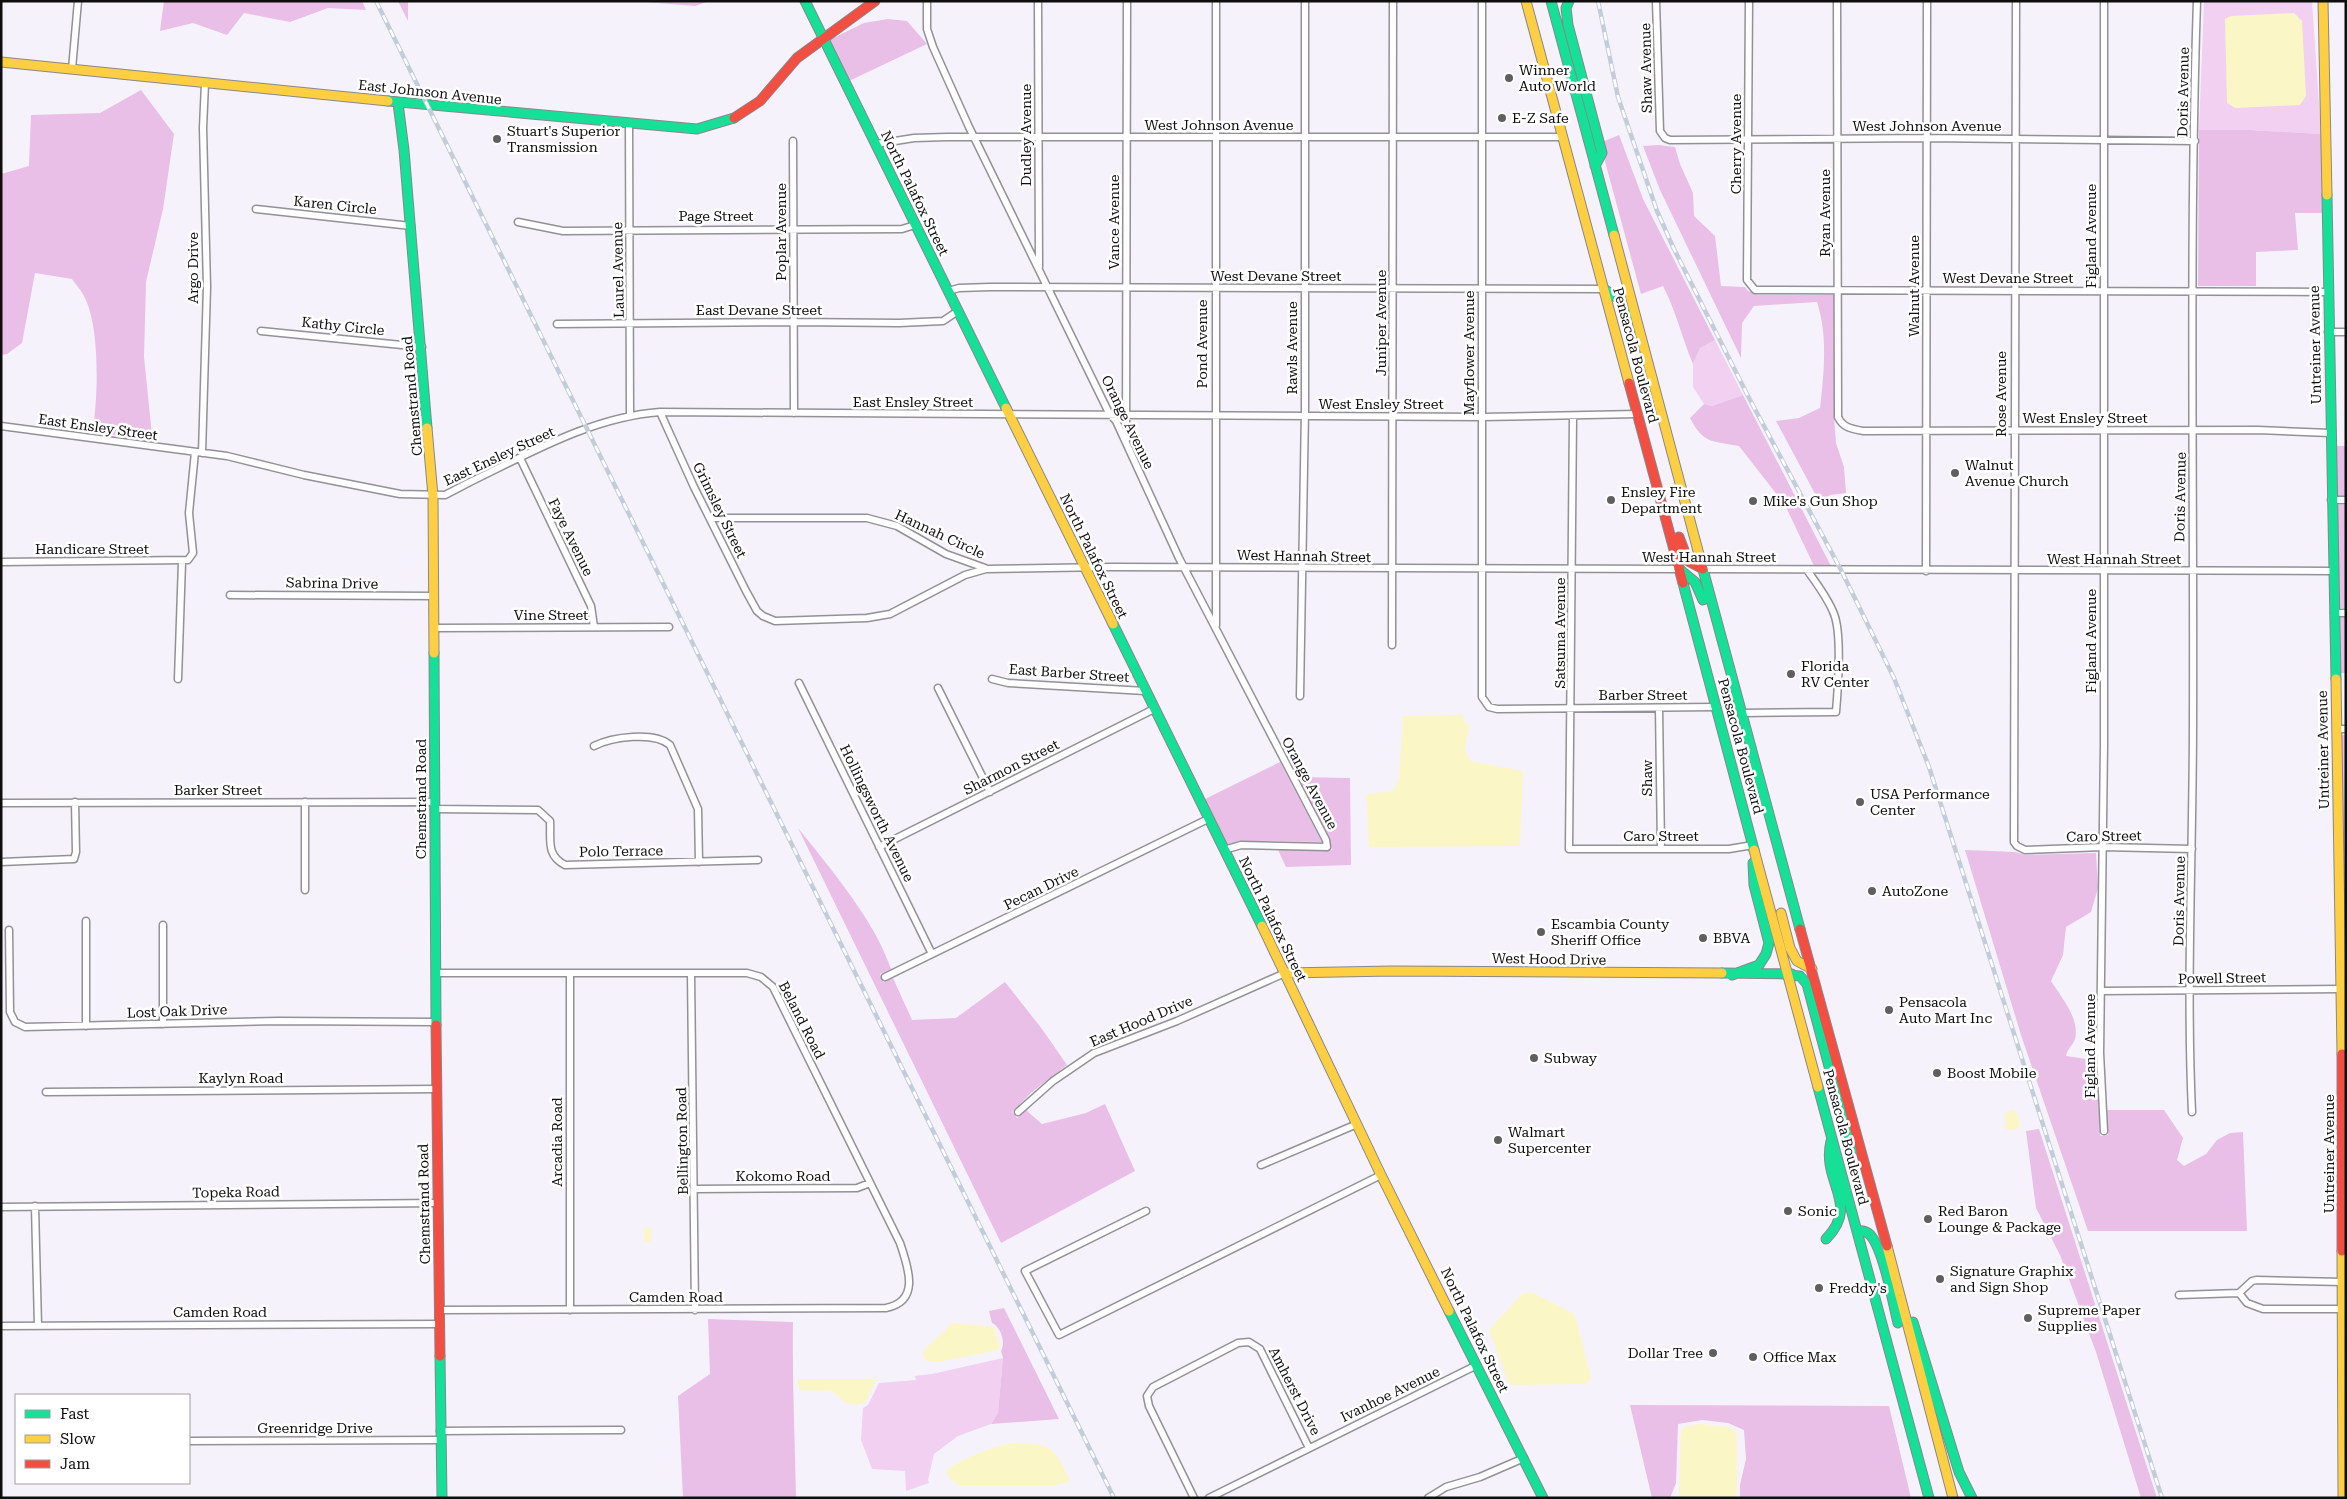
<svg xmlns="http://www.w3.org/2000/svg" width="2347" height="1499" viewBox="0 0 2347 1499" font-family="'Roboto Serif',serif">
  <style>
    .green { fill: #f1d0f2 }
    .forest { fill: #e9bee7 }
    .water { fill: #faf6c6 }
    .lines { fill: none; stroke-linecap: round; stroke-linejoin: round }
    .street-casing { stroke: #929195; stroke-width: 9 }
    .fast-casing { stroke: #89878c; stroke-width: 11 }
    .slow-casing { stroke: #89878c; stroke-width: 11 }
    .jam-casing { stroke: #89878c; stroke-width: 11 }
    .street { stroke: #fefdff; stroke-width: 6 }
    .fast { stroke: #16e098; stroke-width: 9 }
    .slow { stroke: #ffcf43; stroke-width: 9 }
    .jam { stroke: #f24e42; stroke-width: 9 }
    .rail-casing { stroke: #c3cdd9; stroke-width: 4.5 }
    .rail { stroke: #fff; stroke-width: 2.5; stroke-dasharray: 8; stroke-linecap: butt }
    .poi-dot { fill: #5f5e61; stroke: #fff; stroke-width: 2 }
    .labels { text-anchor: middle; stroke-width: 5; stroke-linejoin: round; paint-order: stroke }
    .street-label { font-size: 14px; fill: #0e0e0e; stroke: #fff }
    .poi-label { font-size: 14px; fill: #0e0e0e; stroke: #fff; text-anchor: start }
  </style>
  <rect width="100%" height="100%" fill="#f6f2fc"/>
  <!-- green -->
  <path class="green" d="M2204,1h108l9,133 -71,-4h-51z
    M1715,340l28,55 -31,11 -8,-2 -11,-17v-23l7,-16z
    M1003,1358l-5,55 -7,11 -33,12 -24,18 -6,26 1,3 -23,8 -1,-20 -33,-2 -11,-29 2,-32 5,-3 11,-22 37,-3 -1,-4 17,-2z"/>
  <!-- forest -->
  <path class="forest" d="M164,1h198l4,9 -38,-2 -38,14 -46,-9 -17,22 -34,-12 -33,8z
    M398,1h10v20z
    M633,1h76l-14,5z
    M888,19l19,2 20,23 -78,37 -20,-41 35,-17z
    M141,90l33,44 -11,75 -17,73 -2,75 8,78 -7,6 -17,-2 -35,-10c5,-33 7,-100 -8,-131 -3,-7 -9,-13 -13,-19l-37,-6 -13,70 -15,11 -6,1v-181l28,-8 2,-51 69,-2z
    M2199,130h51l71,4 2,79h-28l3,37 -42,2v34h-58z
    M1619,135l24,64 72,141 -15,8 -7,16c-11,-26 -17,-53 -30,-78l-22,8 -41,-151z
    M1659,145l16,2 5,17 13,29 1,23 21,20 6,50 24,1 3,4 10,4h76v122l2,26 8,24 2,26 -16,2 -10,8 -44,-82 23,-3 21,-10c4,-35 8,-72 -3,-106l-63,4 -12,17 -1,35 -81,-168 -17,-44z
    M1743,395l88,171h-17l-29,-61 -46,-59c-26,-5 -36,-2 -49,-28l14,-14 8,2z
    M2334,446h12v50h-11z
    M2335,505h11v103h-8z
    M2338,617h8v56h-6z
    M2341,735h5v176h-2z
    M1280,762l42,80 -80,-1 -16,4 -23,-45z
    M1297,777l53,1 1,87 -65,2 -8,-17h54l-3,-13z
    M798,828c32,40 77,93 93,141l-11,5 3,8 10,-4 19,42 44,-2 49,-36 37,47 25,36 -35,27 -20,20 5,6 12,-11 -2,4 15,13 44,-11 19,-9 30,67 -134,72z
    M1965,850l50,2 10,3 71,-2 2,35 -7,24 -25,15 -3,28 -12,26c10,16 29,37 24,58 -2,6 -8,10 -9,17l27,4 5,35 2,41 8,-1 -1,-25h57l19,28 -6,22 7,6 22,-12 11,-14 13,-7 13,-1 4,99h-159l-67,-196z
    M2039,1129l118,369h-16l-45,-146 -36,-97 -24,-47 -10,-77z
    M1004,1308l55,111 -68,5 7,-11 5,-55 -2,-7c5,-8 0,-24 -9,-28l-3,-12z
    M708,1319l85,3c-1,59 2,117 3,176h-113l-5,-102 32,-22z
    M1630,1405l259,1 22,92h-171v-13l6,-26 -2,-29 -16,-7 -26,-3 -24,4 -2,59 -6,15h-18z"/>
  <!-- water -->
  <path class="water" d="M2294,13l8,8 4,75 -6,9 -65,3 -8,-5 -2,-84 6,-3z
    M1462,715l2,7 5,3 -4,25 5,11 53,10 -3,75 -151,1 -3,-53 27,-3 6,-12 4,-63z
    M2011,1110l5,1 4,13 -2,5 -12,1 -1,-16z
    M644,1228h7v14h-7z
    M1531,1292l39,20 5,4 16,61 -4,7 -74,1 -4,-2 -20,-53 34,-37z
    M953,1323l41,4 6,21 -6,3 -56,11 -12,-1 -3,-6 1,-5z
    M799,1379h76l1,1 -11,23c-24,6 -20,-6 -35,-12l-30,-1 -3,-9z
    M1701,1424l27,3 7,4 2,8v59h-58l2,-68 6,-4z
    M1013,1443c41,1 40,4 57,38l-13,4h-98l-11,-8 -1,-7c21,-14 42,-22 66,-27z"/>
  <g class="lines">
    <defs>
      <path id="street" d="M927,1v28l6,18 36,80 140,286 7,8 63,137 147,282 1,7 -86,-2 -17,5
        M1038,1l1,266
        M1216,1v624
        M1482,1v696l7,10 8,2 219,-2
        M1656,1l4,130 5,7 5,2 256,-2 269,3
        M1749,1l-2,279 8,10 572,2
        M1837,1l1,416c5,11 14,12 25,14l395,-1 72,3
        M2016,1l-2,841 3,4 8,4 78,-3 89,2
        M72,69l6,-68
        M629,124l1,291
        M793,141l1,272
        M876,144l38,-6 33,-1h616
        M256,209l155,17
        M518,222l45,9 339,-2 13,-4
        M948,291l11,-3 31,-1 614,2
        M557,324l236,-2 106,1 44,-2 15,-10
        M261,331l161,16
        M2328,332h18
        M660,412l34,75 52,104 11,20 6,5 12,5 92,-3 23,-4 75,-39 21,-6 125,-2 570,2
        M1573,417l-4,432h160l24,-4
        M1,426l226,30 77,19 96,19 45,1 25,-13c60,-29 122,-65 190,-70l822,5 156,-3
        M1126,440l1,-439
        M202,453l5,-166 -4,-159 2,-45
        M520,458l71,148 3,21
        M2331,500h15
        M710,518h157l30,8 49,28 39,14
        M1,562l187,-2 5,-7 -4,-40 6,-61
        M1703,569l630,2
        M1926,571l1,-570
        M230,595l204,1
        M2334,613h12
        M434,628l235,-1
        M1392,645l1,-644
        M178,679l4,-117
        M992,679l16,4 137,8
        M799,683l133,271
        M938,688l52,104
        M1300,696l5,-286v-409
        M1659,708l2,140
        M1742,713l94,-1c2,-24 6,-78 -2,-98 -6,-16 -17,-30 -27,-44
        M2337,729h9
        M594,746c18,-9 60,-15 76,-1l28,64 1,53
        M305,802v88
        M1,803l433,-1
        M434,809l104,1 12,11c1,20 -4,34 15,44l193,-5
        M879,847l275,-138
        M1,862l73,-3 2,-7 -1,-50
        M86,921v105
        M163,925v99
        M9,930l1,82 5,10 10,5 254,-6 157,1
        M436,973h311l14,4 12,10 127,256c8,24 21,58 -14,65l-447,2
        M691,973l4,337
        M885,977l323,-158
        M2102,991l239,-2
        M46,1092l390,-3
        M1018,1112l35,-31 41,-28 83,-32 108,-48
        M2192,1112c-6,-130 1,-261 1,-391 1,-240 -4,-480 4,-720
        M2104,1131l-4,-78 4,-308v-744
        M1261,1165l96,-41
        M695,1189l162,-1 13,-5
        M35,1206l3,120
        M1,1207l437,-4
        M1146,1211l-121,60 34,64 322,-160
        M2239,1293l8,10 16,6h80
        M2179,1295l60,-2 13,-12 4,-1 87,2
        M570,1310v-337
        M1,1326l438,-2
        M440,1431l181,-1
        M189,1441l252,-1
        M1194,1498l-45,-92 -2,-10 6,-9 85,-44 11,-1 11,7 49,99
        M1209,1498l266,-132
        M1428,1498l18,-11 34,-10 44,-19"/>
      <path id="fast" d="M805,1l201,407
        M1551,1l63,234
        M1569,1l-3,7 2,17 34,128 -7,13
        M388,101l309,28 37,-11
        M398,103l6,47 23,278
        M2327,195l9,484
        M1604,289l15,10 8,17
        M1701,562l99,367
        M1679,569l16,13 8,18
        M1683,583l71,267
        M1113,624l149,302
        M434,653l2,372
        M1722,973l70,1
        M1732,975l27,-10 7,-11 3,-11 -15,-58 -1,-22
        M1788,975l12,1 7,8 39,146 12,19
        M1818,1087l111,411
        M1857,1230c4,1 8,1 11,3 15,11 25,71 30,90
        M1826,1239c35,-36 -5,-56 5,-98
        M1449,1311l94,187
        M1913,1322l46,150 13,26
        M440,1356l2,142"/>
      <path id="slow" d="M1526,1l103,382
        M2323,1l4,194
        M1,62l387,39
        M1614,235l87,327
        M1006,408l107,216
        M427,428l6,68 1,157
        M2336,679l6,375
        M1754,850l64,237
        M1781,913l9,35 7,13 15,8
        M1262,926l119,249 68,136
        M1285,973l107,-2 330,2
        M1887,1246l66,252
        M2342,1251l1,247"/>
      <path id="jam" d="M734,118l26,-17 37,-43 78,-57
        M1629,383l54,200
        M1679,537l9,24 15,8
        M1800,929l87,317
        M436,1025l4,331
        M2342,1054v197"/>
    </defs>
    <!-- street casing -->
    <use href="#street" class="street-casing"/>
    <!-- fast casing -->
    <use href="#fast" class="fast-casing"/>
    <!-- slow casing -->
    <use href="#slow" class="slow-casing"/>
    <!-- jam casing -->
    <use href="#jam" class="jam-casing"/>
    <!-- street -->
    <use href="#street" class="street"/>
    <!-- fast -->
    <use href="#fast" class="fast"/>
    <!-- slow -->
    <use href="#slow" class="slow"/>
    <!-- jam -->
    <use href="#jam" class="jam"/>
    <defs>
      <path id="rail" d="M376,1l738,1497
        M1598,1l20,96 39,114 16,36 76,151 92,172 53,108 35,89 233,731"/>
    </defs>
    <!-- rail casing -->
    <use href="#rail" class="rail-casing"/>
    <!-- rail -->
    <use href="#rail" class="rail"/>
  </g>
  <!-- markers -->
  <g class="poi-dot">
    <circle cx="1509" cy="78" r="5"/>
    <circle cx="1502" cy="118" r="5"/>
    <circle cx="497" cy="139" r="5"/>
    <circle cx="1955" cy="473" r="5"/>
    <circle cx="1611" cy="500" r="5"/>
    <circle cx="1753" cy="501" r="5"/>
    <circle cx="1791" cy="674" r="5"/>
    <circle cx="1860" cy="802" r="5"/>
    <circle cx="1872" cy="891" r="5"/>
    <circle cx="1541" cy="932" r="5"/>
    <circle cx="1703" cy="938" r="5"/>
    <circle cx="1889" cy="1010" r="5"/>
    <circle cx="1534" cy="1058" r="5"/>
    <circle cx="1937" cy="1073" r="5"/>
    <circle cx="1498" cy="1140" r="5"/>
    <circle cx="1788" cy="1211" r="5"/>
    <circle cx="1928" cy="1219" r="5"/>
    <circle cx="1940" cy="1279" r="5"/>
    <circle cx="1819" cy="1288" r="5"/>
    <circle cx="2028" cy="1318" r="5"/>
    <circle cx="1713" cy="1353" r="5"/>
    <circle cx="1753" cy="1357" r="5"/>
  </g>
  <g class="labels">
    <!-- street labels -->
    <g class="street-label">
      <text transform="translate(1646 68) rotate(-91)" y="5">Shaw Avenue</text>
      <text transform="translate(430 92) rotate(6)" y="5">East Johnson Avenue</text>
      <text transform="translate(2183 92) rotate(-89)" y="5">Doris Avenue</text>
      <text x="1219" y="130">West Johnson Avenue</text>
      <text x="1927" y="131">West Johnson Avenue</text>
      <text transform="translate(1026 135) rotate(-90)" y="5">Dudley Avenue</text>
      <text transform="translate(1736 144) rotate(-90)" y="5">Cherry Avenue</text>
      <text transform="translate(915 193) rotate(64)" y="5">North Palafox Street</text>
      <text transform="translate(335 205) rotate(6)" y="5">Karen Circle</text>
      <text transform="translate(1825 213) rotate(-90)" y="5">Ryan Avenue</text>
      <text x="716" y="221">Page Street</text>
      <text transform="translate(1114 222) rotate(-90)" y="5">Vance Avenue</text>
      <text transform="translate(781 232) rotate(-90)" y="5">Poplar Avenue</text>
      <text transform="translate(2091 236) rotate(-90)" y="5">Figland Avenue</text>
      <text transform="translate(193 268) rotate(-90)" y="5">Argo Drive</text>
      <text transform="translate(618 270) rotate(-91)" y="5">Laurel Avenue</text>
      <text x="1276" y="281">West Devane Street</text>
      <text x="2008" y="283">West Devane Street</text>
      <text transform="translate(1914 286) rotate(-90)" y="5">Walnut Avenue</text>
      <text x="759" y="315">East Devane Street</text>
      <text transform="translate(1381 323) rotate(-90)" y="5">Juniper Avenue</text>
      <text transform="translate(343 326) rotate(6)" y="5">Kathy Circle</text>
      <text transform="translate(1202 344) rotate(-90)" y="5">Pond Avenue</text>
      <text transform="translate(2315 345) rotate(-91)" y="5">Untreiner Avenue</text>
      <text transform="translate(1292 348) rotate(-90)" y="5">Rawls Avenue</text>
      <text transform="translate(1469 353) rotate(-90)" y="5">Mayflower Avenue</text>
      <text transform="translate(1636 355) rotate(75)" y="5">Pensacola Boulevard</text>
      <text transform="translate(2001 394) rotate(-90)" y="5">Rose Avenue</text>
      <text transform="translate(412 396) rotate(-95)" y="5">Chemstrand Road</text>
      <text x="913" y="407">East Ensley Street</text>
      <text x="1381" y="409">West Ensley Street</text>
      <text x="2085" y="423">West Ensley Street</text>
      <text transform="translate(1128 422) rotate(64)" y="5">Orange Avenue</text>
      <text transform="translate(98 427) rotate(8)" y="5">East Ensley Street</text>
      <text transform="translate(499 456) rotate(-25)" y="5">East Ensley Street</text>
      <text transform="translate(2180 497) rotate(-89)" y="5">Doris Avenue</text>
      <text transform="translate(720 510) rotate(64)" y="5">Grimsley Street</text>
      <text transform="translate(940 534) rotate(25)" y="5">Hannah Circle</text>
      <text transform="translate(571 537) rotate(64)" y="5">Faye Avenue</text>
      <text x="92" y="554">Handicare Street</text>
      <text transform="translate(1094 556) rotate(64)" y="5">North Palafox Street</text>
      <text transform="translate(1304 556) rotate(1)" y="5">West Hannah Street</text>
      <text x="1709" y="562">West Hannah Street</text>
      <text x="2114" y="564">West Hannah Street</text>
      <text transform="translate(332 583) rotate(1)" y="5">Sabrina Drive</text>
      <text x="551" y="620">Vine Street</text>
      <text transform="translate(1560 633) rotate(-90)" y="5">Satsuma Avenue</text>
      <text transform="translate(2091 641) rotate(-90)" y="5">Figland Avenue</text>
      <text transform="translate(1069 673) rotate(4)" y="5">East Barber Street</text>
      <text x="1643" y="700">Barber Street</text>
      <text transform="translate(1741 746) rotate(75)" y="5">Pensacola Boulevard</text>
      <text transform="translate(2323 750) rotate(-91)" y="5">Untreiner Avenue</text>
      <text transform="translate(1011 767) rotate(-27)" y="5">Sharmon Street</text>
      <text transform="translate(1647 778) rotate(-90)" y="5">Shaw</text>
      <text transform="translate(1310 783) rotate(62)" y="5">Orange Avenue</text>
      <text x="218" y="795">Barker Street</text>
      <text transform="translate(421 799) rotate(-90)" y="5">Chemstrand Road</text>
      <text transform="translate(877 813) rotate(64)" y="5">Hollingsworth Avenue</text>
      <text x="1661" y="841">Caro Street</text>
      <text transform="translate(2104 836) rotate(-1)" y="5">Caro Street</text>
      <text transform="translate(621 851) rotate(-1)" y="5">Polo Terrace</text>
      <text transform="translate(1041 888) rotate(-26)" y="5">Pecan Drive</text>
      <text transform="translate(2179 901) rotate(-89)" y="5">Doris Avenue</text>
      <text transform="translate(1273 919) rotate(64)" y="5">North Palafox Street</text>
      <text transform="translate(1549 959) rotate(1)" y="5">West Hood Drive</text>
      <text transform="translate(2222 978) rotate(-1)" y="5">Powell Street</text>
      <text transform="translate(177 1011) rotate(-2)" y="5">Lost Oak Drive</text>
      <text transform="translate(802 1020) rotate(63)" y="5">Beland Road</text>
      <text transform="translate(1141 1021) rotate(-23)" y="5">East Hood Drive</text>
      <text transform="translate(2090 1046) rotate(-90)" y="5">Figland Avenue</text>
      <text x="241" y="1083">Kaylyn Road</text>
      <text transform="translate(1846 1137) rotate(75)" y="5">Pensacola Boulevard</text>
      <text transform="translate(682 1141) rotate(-91)" y="5">Bellington Road</text>
      <text transform="translate(557 1142) rotate(-90)" y="5">Arcadia Road</text>
      <text transform="translate(2329 1154) rotate(-90)" y="5">Untreiner Avenue</text>
      <text x="783" y="1181">Kokomo Road</text>
      <text transform="translate(236 1192) rotate(-1)" y="5">Topeka Road</text>
      <text transform="translate(424 1204) rotate(-91)" y="5">Chemstrand Road</text>
      <text x="676" y="1302">Camden Road</text>
      <text x="220" y="1317">Camden Road</text>
      <text transform="translate(1475 1330) rotate(64)" y="5">North Palafox Street</text>
      <text transform="translate(1295 1391) rotate(63)" y="5">Amherst Drive</text>
      <text transform="translate(1390 1394) rotate(-26)" y="5">Ivanhoe Avenue</text>
      <text x="315" y="1433">Greenridge Drive</text>
    </g>
    <!-- poi labels -->
    <g class="poi-label">
      <text x="1519" y="75">Winner<tspan x="1519" dy="16">Auto World</tspan></text>
      <text x="1512" y="123">E-Z Safe</text>
      <text x="507" y="136">Stuart's Superior<tspan x="507" dy="16">Transmission</tspan></text>
      <text x="1965" y="470">Walnut<tspan x="1965" dy="16">Avenue Church</tspan></text>
      <text x="1621" y="497">Ensley Fire<tspan x="1621" dy="16">Department</tspan></text>
      <text x="1763" y="506">Mike's Gun Shop</text>
      <text x="1801" y="671">Florida<tspan x="1801" dy="16">RV Center</tspan></text>
      <text x="1870" y="799">USA Performance<tspan x="1870" dy="16">Center</tspan></text>
      <text x="1882" y="896">AutoZone</text>
      <text x="1551" y="929">Escambia County<tspan x="1551" dy="16">Sheriff Office</tspan></text>
      <text x="1713" y="943">BBVA</text>
      <text x="1899" y="1007">Pensacola<tspan x="1899" dy="16">Auto Mart Inc</tspan></text>
      <text x="1544" y="1063">Subway</text>
      <text x="1947" y="1078">Boost Mobile</text>
      <text x="1508" y="1137">Walmart<tspan x="1508" dy="16">Supercenter</tspan></text>
      <text x="1798" y="1216">Sonic</text>
      <text x="1938" y="1216">Red Baron<tspan x="1938" dy="16">Lounge &amp; Package</tspan></text>
      <text x="1950" y="1276">Signature Graphix<tspan x="1950" dy="16">and Sign Shop</tspan></text>
      <text x="1829" y="1293">Freddy's</text>
      <text x="2038" y="1315">Supreme Paper<tspan x="2038" dy="16">Supplies</tspan></text>
      <text x="1703" y="1358" text-anchor="end">Dollar Tree</text>
      <text x="1763" y="1362">Office Max</text>
    </g>
  </g>
  <!-- border -->
  <rect width="2347" height="1499" fill="none" stroke="#0e0e0e" stroke-width="5"/>
  <!-- legend -->
  <rect x="15" y="1394" width="175" height="90" fill="#ffffff" stroke="#9f9f9f"/>
  <rect x="25" y="1410" width="25" height="8" fill="#16e098" stroke="#9f9f9f"/>
  <text x="60" y="1419" font-size="15" fill="#0e0e0e">Fast</text>
  <rect x="25" y="1435" width="25" height="8" fill="#ffcf43" stroke="#9f9f9f"/>
  <text x="60" y="1444" font-size="15" fill="#0e0e0e">Slow</text>
  <rect x="25" y="1460" width="25" height="8" fill="#f24e42" stroke="#9f9f9f"/>
  <text x="60" y="1469" font-size="15" fill="#0e0e0e">Jam</text>
</svg>
